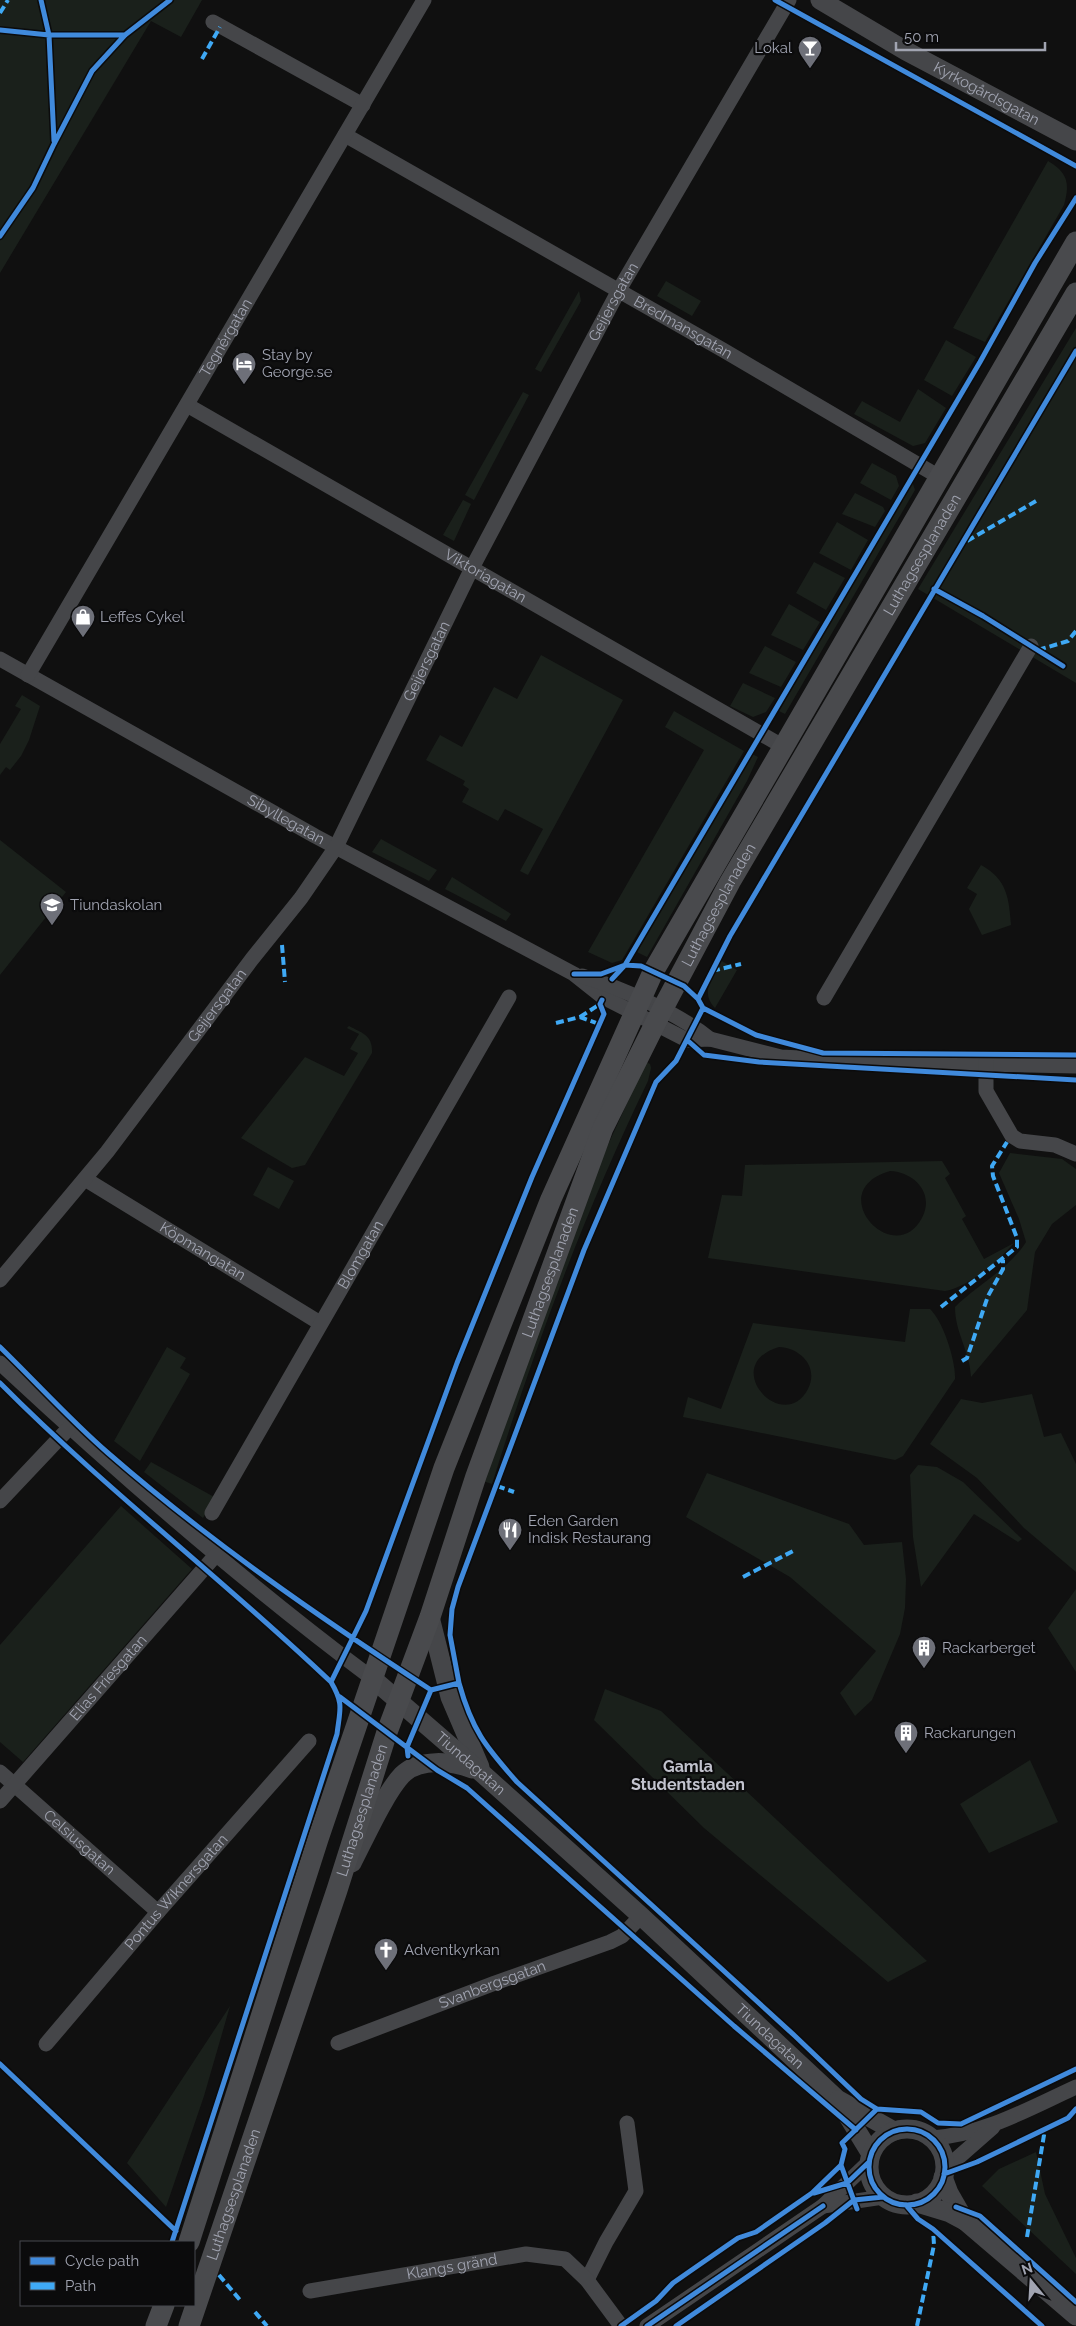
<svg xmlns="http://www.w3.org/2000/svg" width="1076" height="2326" viewBox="0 0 1076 2326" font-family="Raleway,sans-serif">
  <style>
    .green { fill: #1a201b; fill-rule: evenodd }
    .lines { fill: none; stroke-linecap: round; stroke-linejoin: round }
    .minor { stroke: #454649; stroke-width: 15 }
    .tertiary { stroke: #454649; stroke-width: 19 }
    .secondary { stroke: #494a4d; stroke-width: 21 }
    .quiet { stroke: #3fa9f5; stroke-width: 4; stroke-dasharray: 8 4; stroke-linecap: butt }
    .cycleway-casing { stroke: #0b0b0c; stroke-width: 8 }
    .cycleway { stroke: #408adc; stroke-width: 5 }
    .labels { text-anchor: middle; stroke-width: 4.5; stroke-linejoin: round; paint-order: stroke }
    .poi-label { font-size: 15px; fill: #a1a4b1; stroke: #0b0b0c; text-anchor: start }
    .street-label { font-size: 15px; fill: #a1a4b1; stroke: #0b0b0c }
    .neighbourhood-label { font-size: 16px; font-weight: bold; fill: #c2c3ce; stroke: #0b0b0c }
  </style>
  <rect width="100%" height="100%" fill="#101010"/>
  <!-- green -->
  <path class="green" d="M0,0h202l-21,37 -30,-16 -151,252z
    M1048,161c20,12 22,22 16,44l-79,137 -32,-14z
    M666,281l35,20 -9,15 -35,-20z
    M579,291l2,10 -40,71 -6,-3z
    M1076,328v355l-158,-94z
    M946,340l30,17 -24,39 -28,-16z
    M918,389l28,19 -21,35 -12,3 -59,-32 8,-13 38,21z
    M523,392l6,3 -55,105 -9,-5z
    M872,463l24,13 3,10 -8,14 -31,-17z
    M912,481l3,9 -130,224 -6,-3z
    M855,493l28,14 2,4 -10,16 -33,-13z
    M463,500l8,4 -17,37 -11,-6z
    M837,522l31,18 -17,30 -32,-17z
    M814,562l31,16 -19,32 -30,-17z
    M789,604l31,18 -17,28 -32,-15z
    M765,646l31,16 -15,25 -32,-14z
    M541,655l82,45 -95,175 -8,-4 23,-42 -38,-20 -7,12 -36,-19 7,-13 -6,-4 2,-4 -39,-21 14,-25 22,12 32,-60 23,12z
    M743,683l32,15 -9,14 -13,5 -23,-11z
    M22,695l18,11 -11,34 -8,16 -11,14 -4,-3 -6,8v-31l21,-35 -6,-3z
    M674,711l70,40 -122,209 -10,3 -24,-11 116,-202 -39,-23z
    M752,754l6,3 -11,24 -100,176 -10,-5z
    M381,839l56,31 -8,11 -57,-29z
    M0,840l66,52 -66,83z
    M981,865c26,14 28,33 30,60l-29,10 -13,-26 8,-15 -10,-6z
    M452,877l59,37 -5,7 -61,-32z
    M720,960l17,10 -22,38c-15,-15 -3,-31 5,-48z
    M349,1026c13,7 24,9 23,27l-67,112 -13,3 -51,-30 64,-81 39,19 14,-23 -8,-4 9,-15 -12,-6z
    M646,1062l4,2 1,4 -3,13c-63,130 -113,265 -156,403l-9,-3 118,-321z
    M1010,1153l52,6 14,10v36l-24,19 -17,28 -8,58 -56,67c-1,-26 -16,-44 -16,-70 22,-22 54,-38 71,-65l-7,-23 -20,-46z
    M942,1161l8,13 -5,4 21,38 -4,3 22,40 30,-16c-16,18 -45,44 -69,48l-237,-33 14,-63 20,1 3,-31zM890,1171c24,1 45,22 32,47 -28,52 -101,-27 -32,-47z
    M268,1167l26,14 -15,28 -26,-14z
    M910,1309h20c13,12 26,52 25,70l-52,77 -8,4 -212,-43 5,-20 33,12 32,-86 152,19zM779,1347c22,1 40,20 29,42 -25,47 -90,-24 -29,-42z
    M167,1347l19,11 -6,10 10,6 -50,87 -26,-20z
    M1032,1394l12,43 17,-4 15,31v108l-52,-44 -47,-50 -47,-34 31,-45 21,4z
    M151,1462l65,36 -13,20 -59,-46z
    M918,1465l19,2 26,15 59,57 -4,3 -44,-28 -53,73 -8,-50 -3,-62z
    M707,1473l142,51 15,21 38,-3 4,37 -1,29 -5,26 -28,66 -17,16 -15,-23 36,-42 -86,-74 -104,-60z
    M121,1506l71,63 -169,193 -23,-20v-97z
    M1076,1589v83l-28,-44z
    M605,1689l56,22 266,250 -39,21 -184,-154 -110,-108z
    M1030,1760l28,62 -69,31 -29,-49z
    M230,2006l-26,90 -38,111 -39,-44z
    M1036,2152l9,42 31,64v16l-94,-88 17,-17z"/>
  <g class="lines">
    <!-- minor -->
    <g class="minor">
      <path d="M213,22l150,83"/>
      <path id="s1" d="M345,135l378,215 218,128"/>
      <path id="s2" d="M187,405l597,342"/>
      <path id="s3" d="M0,659l315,177 259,138 29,23 84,43 23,-1 71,18 97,5 198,4"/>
      <path id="s4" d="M28,675l396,-675"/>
      <path d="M582,976c39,12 96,37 128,63"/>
      <path d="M824,998l207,-352"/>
      <path d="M986,1062v29l26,45 8,5 35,4 21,9"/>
      <path id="s5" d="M85,1179l235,144"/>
      <path id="s6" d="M0,1280l107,-128 145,-193 49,-61 35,-51 136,-279 147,-278 170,-290"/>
      <path d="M0,1363c119,111 242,218 373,316"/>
      <path d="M0,1501l69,-73"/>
      <path id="s7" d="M212,1513l297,-516"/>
      <path id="s8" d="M0,1772l158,140"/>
      <path id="s9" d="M0,1801l215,-245"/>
      <path id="s10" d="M338,2043l157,-60 115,-41 12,-6 19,-20"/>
      <path id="s11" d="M46,2044l112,-132 151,-171"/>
      <path d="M932,2138c51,-3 98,-30 144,-51"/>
      <path d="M944,2170l49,-43"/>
      <path d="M823,2206l60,-9"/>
      <path d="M587,2280l19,-38 30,-51 -9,-68"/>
      <path id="s12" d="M310,2291l216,-37 39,5 22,21 34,46"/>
      <path d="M647,2326l176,-120 46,-44"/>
    </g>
    <!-- tertiary -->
    <g class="tertiary">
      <path id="s13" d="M820,0l86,51 170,90"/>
      <path d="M430,1617l20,80 30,70"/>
      <path id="s14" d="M373,1679l111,96 157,141 196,183 57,32"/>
      <path d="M352,1863c12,-23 33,-70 50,-88 17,-17 50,-14 70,-6"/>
      <path d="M838,2100l33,54"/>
      <circle cx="907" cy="2167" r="38"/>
      <path d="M943,2177l6,16 16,28"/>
      <path d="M917,2203l33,10 15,8 111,95"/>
    </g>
    <!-- secondary -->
    <g class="secondary">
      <path d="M189,2242l129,-403 126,-371 107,-269 102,-227 423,-730"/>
      <path d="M156,2326l8,-21"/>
      <path id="s15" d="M189,2326l148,-436 50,-158 43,-115 46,-141 127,-348 59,-118 68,-128 346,-589"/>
    </g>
    <!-- quiet -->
    <path class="quiet" d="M0,13l8,-13
      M202,59l18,-32
      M967,541l69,-40
      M1038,650l30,-9 8,-10
      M282,945l3,37
      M712,971l29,-7
      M580,1017l20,-13
      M556,1023l24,-6 19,7
      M941,1307l76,-60v-9l-24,-62 -1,-10 15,-24
      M962,1361l5,-3 21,-62 15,-27v-9
      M497,1486l17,6
      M743,1577l50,-26
      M1027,2237l18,-108
      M219,2275l21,25
      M255,2312l12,14
      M917,2326l17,-81 -1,-16"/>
    <defs>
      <path id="cycleway" d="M41,0l8,35 5,106
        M775,0l301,166
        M0,30l49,5h76
        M0,236l33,-48 21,-44 38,-73 33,-36 45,-35
        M934,589l49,27 80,50
        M574,974h27l24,-9 16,1 43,20 14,13
        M612,979l13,-14 355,-603 55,-99 41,-65
        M703,1008l53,27 67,18 253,2
        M687,1040l17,15 55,7 317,18
        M0,1347c36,35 70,73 108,106 101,88 211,164 323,237
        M0,1383c105,106 223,196 331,299
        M459,1683c13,47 26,63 58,99l278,254 66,63 16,10 44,3 17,11 23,1 115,-55
        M340,1697l97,73 30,18 267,238 122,104
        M408,1756l-1,-9 24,-57 28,-7 -9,-48 2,-26 6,-22 126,-337 72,-168 20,-21 27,-53 -5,-9 32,-63 346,-585
        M0,2064l176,167
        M869 2167a38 38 0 1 1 76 0a38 38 0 1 1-76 0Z
        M944,2174l33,-12 91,-44 8,-9
        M814,2193l33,-10 22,-21
        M906,2205l12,14 15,10 109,97
        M956,2207l24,9 96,86
        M857,2209l-16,-44 4,-16 -3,-6 35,-34
        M172,2242l165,-508c3,-25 7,-30 -6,-52l35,-71 91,-248 75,-186 72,-163 -4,-10 2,-4
        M621,2326l35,-25 17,-18 23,-16 42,-29 18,-6 56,-39 29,-28
        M647,2326l176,-120
        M676,2326l149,-103 29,-23 29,-3"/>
    </defs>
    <!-- cycleway casing -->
    <use href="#cycleway" class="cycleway-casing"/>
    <!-- cycleway -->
    <use href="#cycleway" class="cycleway"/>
  </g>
  <!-- icons -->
  <defs>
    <symbol id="bar-pin" viewBox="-11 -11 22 30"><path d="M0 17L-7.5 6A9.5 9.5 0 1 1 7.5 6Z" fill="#6e7079" stroke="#0b0b0c"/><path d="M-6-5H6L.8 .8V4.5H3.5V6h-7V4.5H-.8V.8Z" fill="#fff"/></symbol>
    <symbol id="hotel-pin" viewBox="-11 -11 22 30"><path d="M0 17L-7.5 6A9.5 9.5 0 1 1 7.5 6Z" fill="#6e7079" stroke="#0b0b0c"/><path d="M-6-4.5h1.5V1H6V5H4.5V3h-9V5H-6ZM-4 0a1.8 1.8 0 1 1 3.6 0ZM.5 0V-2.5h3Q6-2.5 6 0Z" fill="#fff"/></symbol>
    <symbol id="shop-pin" viewBox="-11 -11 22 30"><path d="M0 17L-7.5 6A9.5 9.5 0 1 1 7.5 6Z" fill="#6e7079" stroke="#0b0b0c"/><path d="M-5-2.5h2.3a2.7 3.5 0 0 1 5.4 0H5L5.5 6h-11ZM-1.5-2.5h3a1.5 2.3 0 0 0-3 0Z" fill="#fff"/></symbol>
    <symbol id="school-pin" viewBox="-11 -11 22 30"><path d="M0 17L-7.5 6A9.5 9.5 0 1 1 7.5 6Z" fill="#6e7079" stroke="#0b0b0c"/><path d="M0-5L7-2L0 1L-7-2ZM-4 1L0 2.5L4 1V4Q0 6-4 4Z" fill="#fff"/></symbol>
    <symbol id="restaurant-pin" viewBox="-11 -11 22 30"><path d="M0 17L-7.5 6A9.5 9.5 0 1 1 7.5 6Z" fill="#6e7079" stroke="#0b0b0c"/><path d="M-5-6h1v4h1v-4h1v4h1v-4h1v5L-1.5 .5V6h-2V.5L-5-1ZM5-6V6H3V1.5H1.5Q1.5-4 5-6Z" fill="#fff"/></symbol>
    <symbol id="building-pin" viewBox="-11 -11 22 30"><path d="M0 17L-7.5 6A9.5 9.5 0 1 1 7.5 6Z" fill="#6e7079" stroke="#0b0b0c"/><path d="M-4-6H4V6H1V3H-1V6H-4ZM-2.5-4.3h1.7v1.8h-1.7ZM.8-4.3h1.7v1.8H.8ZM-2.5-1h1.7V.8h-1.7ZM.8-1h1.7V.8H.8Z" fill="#fff"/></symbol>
    <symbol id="church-pin" viewBox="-11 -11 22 30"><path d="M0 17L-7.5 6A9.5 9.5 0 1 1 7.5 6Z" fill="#6e7079" stroke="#0b0b0c"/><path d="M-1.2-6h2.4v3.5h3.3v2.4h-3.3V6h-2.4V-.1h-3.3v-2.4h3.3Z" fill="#fff"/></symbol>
  </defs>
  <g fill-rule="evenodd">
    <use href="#bar-pin" x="796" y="34" width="28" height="38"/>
    <use href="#hotel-pin" x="230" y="350" width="28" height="38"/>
    <use href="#shop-pin" x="69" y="603" width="28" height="38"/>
    <use href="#school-pin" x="38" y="891" width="28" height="38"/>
    <use href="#restaurant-pin" x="496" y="1516" width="28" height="38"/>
    <use href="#building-pin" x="910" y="1634" width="28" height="38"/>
    <use href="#building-pin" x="892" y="1719" width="28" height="38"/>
    <use href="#church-pin" x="372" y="1936" width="28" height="38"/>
  </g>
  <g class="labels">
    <!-- poi labels -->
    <g class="poi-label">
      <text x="792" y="53" text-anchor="end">Lokal</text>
      <text x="262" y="360">Stay by<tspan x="262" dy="17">George.se</tspan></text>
      <text x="100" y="622">Leffes Cykel</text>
      <text x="70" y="910">Tiundaskolan</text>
      <text x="528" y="1526">Eden Garden<tspan x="528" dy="17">Indisk Restaurang</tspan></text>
      <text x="942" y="1653">Rackarberget</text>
      <text x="924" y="1738">Rackarungen</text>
      <text x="404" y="1955">Adventkyrkan</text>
    </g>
    <!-- street labels -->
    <g class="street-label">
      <text dy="5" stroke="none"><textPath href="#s13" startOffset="191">Kyrkogårdsgatan</textPath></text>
      <text dy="5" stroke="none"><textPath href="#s6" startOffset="1160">Geijersgatan</textPath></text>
      <text dy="5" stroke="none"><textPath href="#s1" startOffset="389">Bredmansgatan</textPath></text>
      <text dy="5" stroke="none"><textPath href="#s4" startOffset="391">Tegnérgatan</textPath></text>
      <text dy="5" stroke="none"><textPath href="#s15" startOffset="1924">Luthagsesplanaden</textPath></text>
      <text dy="5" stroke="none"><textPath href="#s2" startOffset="344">Viktoriagatan</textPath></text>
      <text dy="5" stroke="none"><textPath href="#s6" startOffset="755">Geijersgatan</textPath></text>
      <text dy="5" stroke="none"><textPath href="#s3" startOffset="328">Sibyllegatan</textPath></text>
      <text dy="5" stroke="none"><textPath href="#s15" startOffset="1519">Luthagsesplanaden</textPath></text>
      <text dy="5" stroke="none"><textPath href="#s6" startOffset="350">Geijersgatan</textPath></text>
      <text dy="5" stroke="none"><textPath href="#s5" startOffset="138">Köpmangatan</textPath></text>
      <text dy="5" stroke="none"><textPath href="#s7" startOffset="298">Blomgatan</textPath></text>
      <text dy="5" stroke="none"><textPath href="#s15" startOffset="1114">Luthagsesplanaden</textPath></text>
      <text dy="5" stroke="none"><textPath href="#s9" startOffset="164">Elias Friesgatan</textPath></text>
      <text dy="5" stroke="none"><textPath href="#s14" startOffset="129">Tiundagatan</textPath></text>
      <text dy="5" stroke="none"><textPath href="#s15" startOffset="544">Luthagsesplanaden</textPath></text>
      <text dy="5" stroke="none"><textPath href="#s8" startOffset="106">Celsiusgatan</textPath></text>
      <text dy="5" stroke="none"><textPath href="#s11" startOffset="200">Pontus Wiknersgatan</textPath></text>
      <text dy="5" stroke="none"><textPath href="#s10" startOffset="165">Svanbergsgatan</textPath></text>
      <text dy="5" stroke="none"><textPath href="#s14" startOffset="534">Tiundagatan</textPath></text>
      <text dy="5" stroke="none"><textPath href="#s15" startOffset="139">Luthagsesplanaden</textPath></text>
      <text dy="5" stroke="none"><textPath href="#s12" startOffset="144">Klangs gränd</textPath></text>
    </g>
    <!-- neighbourhood labels -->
    <g class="neighbourhood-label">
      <text x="688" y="1772">Gamla<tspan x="688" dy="18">Studentstaden</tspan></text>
    </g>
  </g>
  <!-- legend -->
  <rect x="20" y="2241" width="175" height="65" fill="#0b0b0c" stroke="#47484e"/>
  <rect x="30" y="2257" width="25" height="8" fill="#408adc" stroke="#47484e"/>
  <text x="65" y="2266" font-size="15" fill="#a1a4b1">Cycle path</text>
  <rect x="30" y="2282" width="25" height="8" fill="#3fa9f5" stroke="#47484e"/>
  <text x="65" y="2291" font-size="15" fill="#a1a4b1">Path</text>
  <!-- north arrow -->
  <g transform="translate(1031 2281) rotate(342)" stroke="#0b0b0c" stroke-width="4" paint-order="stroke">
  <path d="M0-4L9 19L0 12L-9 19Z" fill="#a1a4b1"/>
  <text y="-8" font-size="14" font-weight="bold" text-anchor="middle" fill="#a1a4b1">N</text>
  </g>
  <!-- scale -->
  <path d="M896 42v8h149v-8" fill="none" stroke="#a1a4b1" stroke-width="2.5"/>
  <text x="904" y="42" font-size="15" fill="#a1a4b1" stroke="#0b0b0c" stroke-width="4" paint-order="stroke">50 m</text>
</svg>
